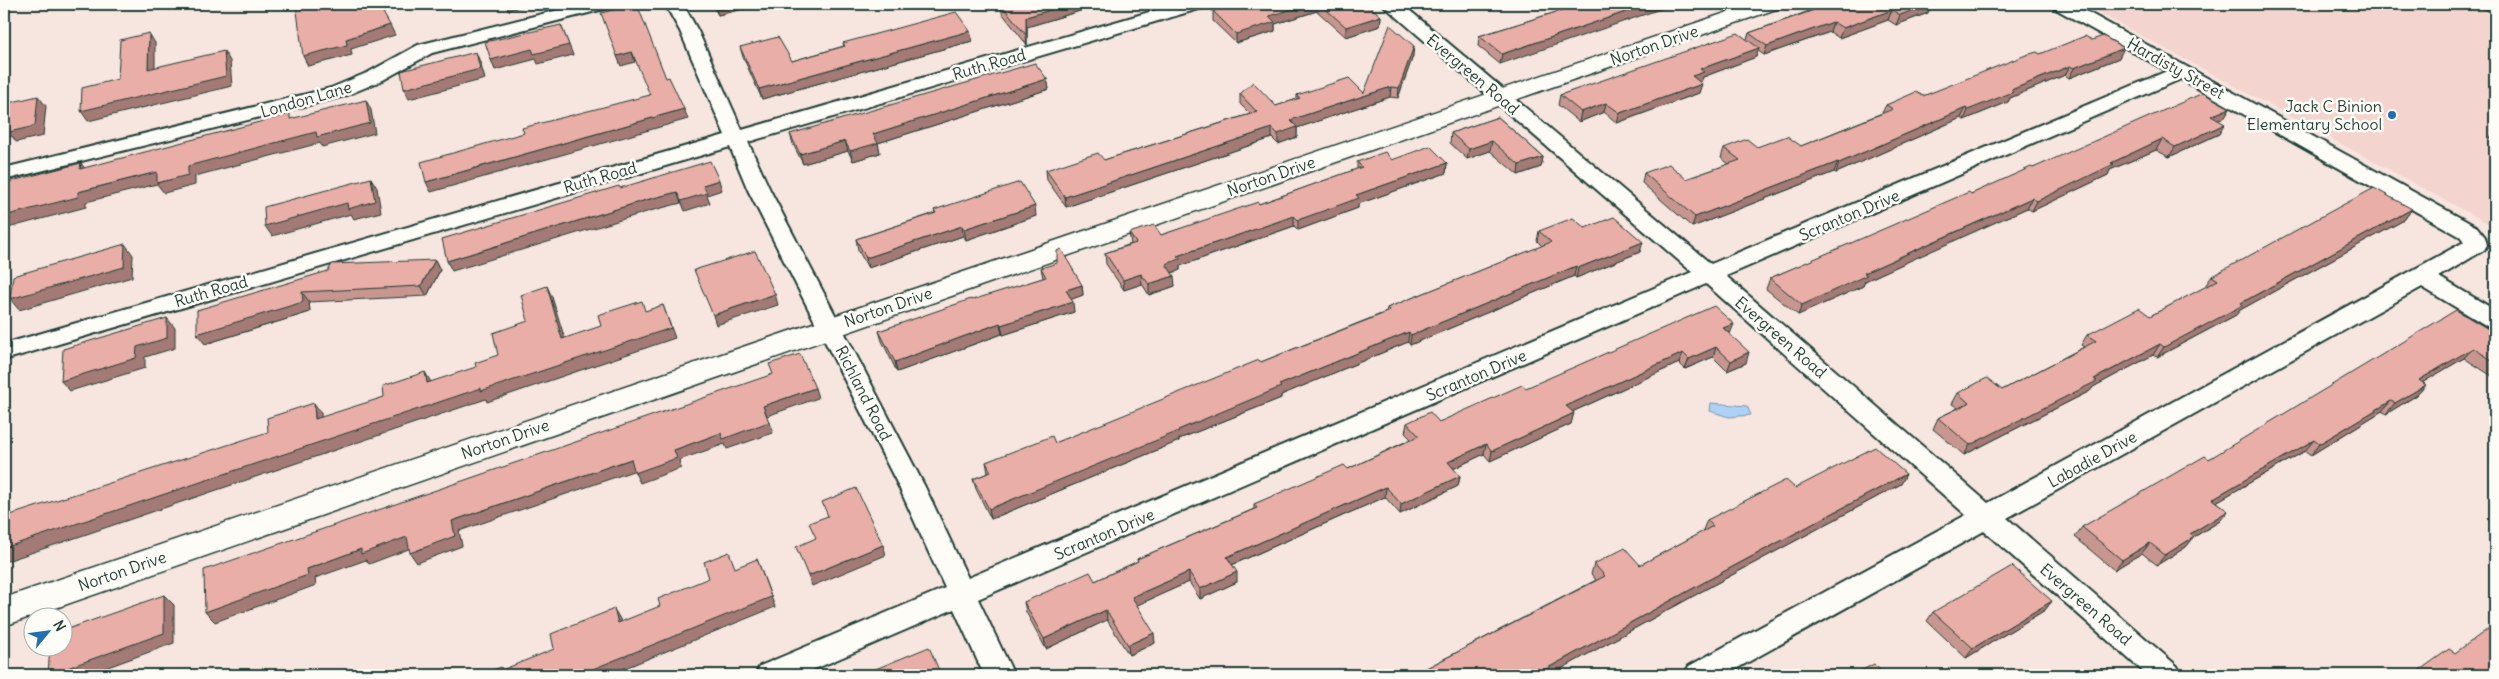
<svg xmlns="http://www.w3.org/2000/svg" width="2499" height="679" viewBox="0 0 2499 679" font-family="Delius,sans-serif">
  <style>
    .built { fill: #f3d4ce }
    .water { fill: #aed2f7; stroke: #7596a9 }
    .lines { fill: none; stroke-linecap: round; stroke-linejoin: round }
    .street-casing { stroke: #1f3d34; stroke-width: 4 }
    .secondary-casing { stroke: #1f3d34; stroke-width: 3 }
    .street { fill: #fdfcf7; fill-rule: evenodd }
    .secondary { fill: #fdfcf7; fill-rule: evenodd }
    .wall { fill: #c89690; stroke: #1f3d34 }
    .shaded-wall { fill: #a37a75; stroke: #1f3d34 }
    .building { fill: #e9aea7; stroke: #1f3d34 }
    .poi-dot { fill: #1f6fb2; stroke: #fdfcf7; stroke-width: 2 }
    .labels { text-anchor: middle; stroke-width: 5; stroke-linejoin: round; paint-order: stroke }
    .street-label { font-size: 16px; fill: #1f3d34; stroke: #fdfcf7 }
    .poi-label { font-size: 16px; fill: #1f3d34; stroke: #fdfcf7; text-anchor: end }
  </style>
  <rect width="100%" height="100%" fill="#f7e5df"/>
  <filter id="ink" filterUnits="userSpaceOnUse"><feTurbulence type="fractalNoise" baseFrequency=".02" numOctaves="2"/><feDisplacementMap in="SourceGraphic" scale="10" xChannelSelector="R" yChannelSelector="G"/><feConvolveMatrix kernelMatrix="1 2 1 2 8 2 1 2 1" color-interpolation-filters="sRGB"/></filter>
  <g filter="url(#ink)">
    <!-- built -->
    <path class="built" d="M2083,4h412v223z"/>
    <!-- water -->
    <path class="water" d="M1711,403l36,3 4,9 -22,2 -19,-6z"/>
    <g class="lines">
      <defs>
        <path id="street" d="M582,4h29l-3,4 -176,45 -49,27 -38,16 -341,84v-12l327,-80 38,-16 49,-27z
          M665,4h18l15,27 44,99 435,-126h28l-3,4 -454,134 22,48 155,297 43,91 724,-306 -310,-268h20l309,260 456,-193 -113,-63 -3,-4h22l404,223 8,10 2,8 -3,5 -45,27 56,33v18l-8,-2 -65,-39 -415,231 170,148 5,9h-35l-163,-144 -259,144h-41l5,-9 277,-151 -260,-231 -728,315 36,76h-30l-30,-66 -153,66h-46l5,-9 185,-78 -46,-101 -151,-297 -18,-43 -726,213v-16l721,-209 -45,-104zM2181,79l280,158 3,5 -476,261 -262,-227z"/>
        <path id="secondary" d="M1752,4h30l-3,4 -1775,618v-28z"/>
      </defs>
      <!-- street casing -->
      <use href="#street" class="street-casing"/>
      <!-- secondary casing -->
      <use href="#secondary" class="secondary-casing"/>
      <!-- street -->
      <use href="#street" class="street"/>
      <!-- secondary -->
      <use href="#secondary" class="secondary"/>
    </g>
    <!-- wall -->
    <path class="wall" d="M712,4h52l-46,11z
      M1001,4h102l-76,23v18l-25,-32z
      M1237,4h132v2l12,10 -1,10 -34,11 -29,-26 -42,13v7l-39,12 -23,-22v-10z
      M1582,4l-82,60 -22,-18 1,-10z
      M1822,4l106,9 -32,12 -8,-5 -49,18 -9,-6 -66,23 -6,-4 -2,6 -53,20 -2,5h-1l-1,11 -82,30 -13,-11 -25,10 -21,-17 2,-10 187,-56 2,-6 60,-22 2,-3z
      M2473,4h22v10z
      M2092,40l27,18 -50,20 -4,-3 -55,23 -2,4 -44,18 -3,-2 -125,55 -2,-1 -142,55 -50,-44 2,-10 42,6 43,-15 -8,-6 3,-10 77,-2 81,-33 4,-8 37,-9 117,-42z
      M972,41l-210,58 -19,-42 -3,-10 52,14 52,-15 -1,-3z
      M1413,56l-15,42 -8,-1 -93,31v9l-19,7 -6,-6 -206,69 -19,-27 -1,-10 58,-10 146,-46 -10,-10v-10l36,12 21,-7v-4l67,-2z
      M1047,79l2,10 -171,54 2,10 -27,8 -5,-10 -45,13 -10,-20 -3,-10z
      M1498,117l45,40 -2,10 -23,8 -28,-24 -23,8 -17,-16 1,-10z
      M2495,117v6l-3,-1z
      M2224,118l-6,2 1,14 -50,23 -13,-7 -46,20 -2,5 -76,36 -5,-3 -90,40 -72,33 -2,5 -65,29 -32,-26 4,-11 263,-110z
      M2495,130v10l-5,-2z
      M1392,160l55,3 -1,10 -88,31v4l-60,22 -4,-4 -114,40v4l-8,3 3,13 -26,9 -7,-11 -18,6 -18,-26 -1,-11 26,-9 -2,-11 32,2 98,-31 98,-35v-7z
      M2412,209l-8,11 -164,90 -4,5 -79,42 -4,-2 -60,32 -3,4 -126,64 -31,-26 5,-11 20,-10 -6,-4 6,-11 44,-3 82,-43 -3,-2 6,-10 63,-19 56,-29 -1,-1 7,-10z
      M934,210l102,6 -70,24 -3,-4 -95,32 -10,-18 -2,-11 79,-26z
      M1585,228l55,24 -64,26 -2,-2 -164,69 -2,-3 -127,53v3l-102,41v2l-188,78 -15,-30 -3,-10 15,-6 -2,-11 69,-19 206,-81 125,-50 1,-4 155,-62 -5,-5 2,-10z
      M435,260l5,10 -13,26 -118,6 1,10 -105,32 -8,-34z
      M1041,268l41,17 1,10 -12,4 3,13 -71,23 -1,-1 -105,38 -15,-31 -3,-10 164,-53z
      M2495,333v45l-31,-20 -41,24 3,3 -9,10 -31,19 -4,-3 -71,44 -6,-4 -89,51 12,9 -8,10 -26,16 -8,10 -29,18 -15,-12 -28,17 -39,-33 7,-10 127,-68z
      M1730,334l16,29 -19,8 -14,-14 -28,12 -6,-6 -107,49 -1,12 -81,37 -6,-7 -31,15 7,7 -2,10 -58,28 -15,-17 -153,68 5,17 -37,17 -11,-17 -52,23 18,38 -26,12 -22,-35 -61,29 -20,-37 -2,-10 71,-21 43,-20 -1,-2 117,-50v-5l94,-35 63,-30 -6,-6 2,-10 32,-1 87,-34z
      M1906,474l-5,10 -184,99 -167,92h-137l183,-95 -5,-6 3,-10 46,1 64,-34 -1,-1 4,-10 88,-32z
      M2052,601l-7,9 -79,48 -39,-37 6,-9z"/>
    <!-- shaded-wall -->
    <path class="shaded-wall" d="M373,4h3l4,17 -5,-10z
      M506,4h26l-24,6z
      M723,4h41l-46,11 -3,-9z
      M1071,4h32l-76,23v18l-1,-10v-18z
      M1309,4h8v7l-42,13v7l-39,12v-9l33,-18z
      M1649,4h26l-175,60 2,-10z
      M1922,4h10l-4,9 -32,12 4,-10z
      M1892,10l-4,10 -49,18 4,-10z
      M1381,16l-1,10 -34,11v-10z
      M1833,22l-3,10 -66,23 3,-9z
      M390,25l5,10 -44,14 1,6 -44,11 -5,-10 43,-17z
      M561,25l12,30 -35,9 -2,-5 -41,11 -4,-10z
      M970,31l2,10 -210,58 -3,-10z
      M149,33l6,10v36l-7,-10z
      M1414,46l-1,10 -15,42 1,-10z
      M1759,48l-3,9 -53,20 -2,5 -11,4 2,-10 8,-7z
      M2124,48l-5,10 -50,20 5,-10z
      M224,51l6,10 2,25 -144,35 -7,-10z
      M476,52l4,10 5,17 -76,20 -5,-10z
      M632,52l3,10 -14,4 -4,-10z
      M2070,66l-5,9 -55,23 -2,4 -44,18 4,-10 43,-20z
      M1047,79l2,10 -171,54 2,10 -27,8 -3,-10 23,-17z
      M1702,84l-3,9 -82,30 3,-10z
      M1391,87l-1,10 -93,31v9l-19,7v-10l12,-14z
      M38,96l8,10 -3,30 -27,6 -4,-6 -8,2v-12z
      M366,100l5,10 4,23 -53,14 -2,-4 -125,33v9l-31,8 -7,-9 -71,18v5l-82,22v-13l74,-24 79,-20 31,-6z
      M1606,103l-2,9 -25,10 2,-10z
      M1966,108l-5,10 -125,55 3,-10z
      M2230,108l-6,10 -19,8 6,-10z
      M684,109l4,10 -257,73 -5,-10z
      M2225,124l-6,10 -50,23 6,-10z
      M1272,128v10l-206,69 -1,-10z
      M2162,139l-6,11 -46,20 -2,5 -76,36 5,-10 74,-38z
      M845,141l3,10 -45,13 -3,-10z
      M1492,141l-2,10 -23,8 2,-10z
      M1543,157l-2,10 -23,8 1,-10z
      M1838,162l-4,10 -142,55 3,-10z
      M81,163l7,10 -8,-4z
      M1447,163l-1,10 -88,31v4l-60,22v-10l58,-25z
      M371,178l6,10 4,24 -27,7 -3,-5 -79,22 -7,-10z
      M719,180l3,10 -15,5 3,8 -25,8 -4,-10 22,-16z
      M677,192l4,11 -31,8 -198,60 -5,-10 199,-61z
      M2032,198l-5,10 -162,73 -2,5 -65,29 4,-10 62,-32z
      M1035,206l1,10 -70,24 -2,-11z
      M2412,209l-8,11 -164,90 -4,5 -79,42 7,-10 77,-44z
      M1294,216v10l-114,40v4l-14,5v-11l11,-8z
      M962,226l1,10 -95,32 -2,-10z
      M1643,242l-3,10 -64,26 2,-10z
      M125,244l8,11 -1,22 -113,33 -9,-11z
      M435,260l5,10 -13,26 -6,-10z
      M1576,266l-2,10 -164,69 1,-10z
      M1141,274l1,10 -18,6 -1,-10z
      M1174,276l1,10 -26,9v-11z
      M1082,285l1,10 -16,6 -1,-11z
      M547,286l5,11 16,52 -6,-10z
      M302,292l7,10 1,10 -105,32 -8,-10z
      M775,294l3,11 -62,20 -3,-10z
      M1073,302l1,10 -71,23 -2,-10z
      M663,305l12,33 -188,64 -1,-3 -482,163v-14z
      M167,318l8,10v20l-30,9v11l-75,23 -9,-10z
      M1000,323l2,11 -105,38 -2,-10z
      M1734,324l-4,10 -7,-6z
      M1409,332l-1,10 -127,53v3l-102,41v2l-188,78 -2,-10 189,-79 101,-45z
      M2160,344l-7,11 -60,32 -3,4 -126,64 6,-10z
      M1716,347l-3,10 -28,12 4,-10z
      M2473,348l-9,10 -54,32 9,-10z
      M1749,352l-3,11 -19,8 4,-10z
      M1683,353l-4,10 -116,53 3,-10z
      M425,372l6,10 -4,1z
      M2426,385l-9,10 -31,19 9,-11z
      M815,388l3,10 -51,18 -4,-10z
      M2391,401l-9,10 -71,44 8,-11z
      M314,403l7,10 1,16 -7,-10z
      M1574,413l-3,11 -81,37 2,-10z
      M769,422l4,11 -46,16 -2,-5 -46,16 2,8 -41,15 -5,-10 39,-23 47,-17z
      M2314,440l-9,11 -101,58 8,-10z
      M1486,444l-2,10 -38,18 2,-10z
      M631,459l5,11 -177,61 3,15 -45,17 -7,-10 42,-32z
      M1906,474l-5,10 -184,99 -167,92h-15l186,-102z
      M1460,476l-2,10 -58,28 1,-10z
      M1386,487l-1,10 -158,70v-10z
      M2228,511l-8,10 -38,23 8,-10z
      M407,537l7,10 -45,17 -3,-4 -51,18 1,7 -101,37 -10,-10 102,-43 54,-20z
      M2194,537l-8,10 -29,18 8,-10z
      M2150,543l-8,10 -28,17 8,-10z
      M883,545l3,10 -74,31 -4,-10z
      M757,559l18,48 -167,68h-30z
      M1189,572v10l-56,25 -1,-10z
      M1237,572v10l-37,17v-10z
      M164,595l10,10v38l-88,32h-37z
      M2052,601l-7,9 -79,48 7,-10z
      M614,609l6,10 4,14 -6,-10z
      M1106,610l1,10 -61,29 -2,-10z
      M1154,633l1,10 -26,12 -1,-10z"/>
    <!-- building -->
    <path class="building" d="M296,4h77l2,7 6,-2 9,16 -44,14 1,6 -44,11z
      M637,4l29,74 3,-1 15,32 -258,73 -5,-20 103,-29 -2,-5 128,-33 -18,-43 -15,4 -16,-43z
      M714,4h9l-8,2z
      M1001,4h70l-45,13v18z
      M1237,4h72l-40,12 6,6 -39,12 -23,-23z
      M1320,4h47l14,12 -35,11z
      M1582,4h67l-147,50 -23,-18z
      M1822,4h108l-30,11 -8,-5 -49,18 -10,-6 -66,24 -18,-13 65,-23 -3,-2z
      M956,12l14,19 -211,58 -19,-42 38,-10 14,24 53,-15 -2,-3z
      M561,25l8,20 -35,9 -2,-5 -41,11 -6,-18z
      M1390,25l24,21 -15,42 -8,-1 -101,33 7,7 -19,7 -6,-6 -207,69 -19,-27 52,-17 6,7 153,-48 -17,-18 13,-12 23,24 24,-8 -3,-3 52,-17 15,15z
      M149,33l-1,36 76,-18 2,25 -145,35 1,-23 36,-9 2,-39z
      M1738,33l21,15 -59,21 4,3 -12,4 10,8 -82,29 -14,-10 -25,9 -21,-17z
      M2085,36l7,4 11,-4 21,12 -50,20 -4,-2 -59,24 2,2 -45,18 -2,-2 -127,55 -1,-1 -143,55 -51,-44 25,-9 17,15 54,-19 -16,-12 23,-9 10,8 30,-11 14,10 92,-37 -7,-4 30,-13 7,4 103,-41 11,-3 3,2z
      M476,52l4,17 -76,20 -3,-18z
      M1035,63l12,16 -174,55 5,9 -28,8 -5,-10 -45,13 -10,-20z
      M2203,93l27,15 -19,8 14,8 -50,23 -13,-8 -51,24 3,1 -77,37 -5,-3 -90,40 -78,35 3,2 -65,30 -32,-27 199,-86 2,2 60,-27 2,1z
      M38,96l-3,30 -26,6v-7l-5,1v-22z
      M366,100l4,23 -53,14 -1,-5 -128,34v9l-31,8v-11l-79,20v5l-74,19v-33l77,-20 -1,6 210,-55v5z
      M1498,117l45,40 -24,8 -27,-24 -23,8 -18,-16z
      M1430,146l17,17 -91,32 3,3 -61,22 -4,-4 -117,40 3,3 -14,5 8,12 -25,8 -8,-10 -18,6 -18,-27 31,-10 -7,-10 25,-8 7,10 97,-33 1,2 103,-37 -5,-5 28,-10 7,8z
      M710,161l9,19 -16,5 4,8 -26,8 -4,-9 -31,8 -199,61 -5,-22 177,-53 1,2z
      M371,178l4,23 -27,8 -1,-6 -82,23 -1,-19z
      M1020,182l15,24 -71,23 -2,-3 -96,32 -10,-19 80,-26 -2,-3z
      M2374,188l38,21 -171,94 2,2 -79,42 -4,-3 -66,35 3,2 -127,64 -32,-27 31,-15 -11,-10 29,-15 15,12 94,-49 -9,-6 52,-27 11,8 68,-36 -6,-4z
      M1614,217l29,25 -65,26 -2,-2 -165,69 -2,-3 -130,53 2,2 -103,43 1,1 -190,78 -16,-30 18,-7 -5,-10 66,-26 3,7 204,-83 2,2 129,-51 -3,-3 164,-66 -12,-11 34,-13 12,10z
      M125,244l-1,23 -114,32 3,-23z
      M1061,249l21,36 -16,5 7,12 -72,23 -1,-2 -105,39 -16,-31 92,-32 1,1 74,-23 -5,-9 16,-5v-12z
      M755,251l20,43 -62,21 -19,-45z
      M435,260l-14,26 -119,6 1,10 -106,32v-24l131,-39 4,-7z
      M547,286l15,53 39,-13 -3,-11 44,-14 3,10 18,-6 8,23 -190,63v-3l-477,160v-31l264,-85 -1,-14 47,-15 1,16 69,-22 -1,-11 42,-14 2,11 49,-16 -1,-4 23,-8 -5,-22 35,-12 -7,-26z
      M1714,306l20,18 -11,4 26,24 -18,9 -15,-14 -27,12 -6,-6 -117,53 8,7 -82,38 -6,-7 -38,18 12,14 -59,28 -15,-17 -159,70 10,15 -37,17 -11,-17 -57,25 22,36 -26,12 -22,-35 -62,29 -20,-37 66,-30 5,9 43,-20 -1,-2 120,-51 -3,-4 90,-39 4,4 71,-33 -12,-13 23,-11 9,10 83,-37 4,3z
      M2456,310l39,23v29l-22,-14 -54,32 7,5 -31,18 -4,-2 -72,43 -5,-4 -102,59 16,12 -38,23 4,3 -29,18 -15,-12 -28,17 -40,-33 123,-71 4,3z
      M167,318v20l-30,9 -1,11 -75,23 2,-32z
      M800,354l15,34 -52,18 6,16 -46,17 -2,-6 -47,17 3,8 -42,15 -4,-14 -179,62 3,15 -45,17 -3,-16 -46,17v-5l-54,20 1,6 -103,37 -1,-42 569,-196 -4,-10z
      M1875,447l31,27 -185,99 -186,102h-3l-1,-1 -3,1h-115l192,-99 -11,-12 31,-16 15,17 73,-39 -6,-6 79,-40 9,8z
      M856,488l27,57 -75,31 -12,-29 20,-9 -7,-15 19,-7 -6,-14z
      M729,552l6,16 22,-9 14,38 -193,78h-98l21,-8 1,3 52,-21 -3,-15 63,-25 4,14 42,-17 -2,-7 51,-21 -5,-16z
      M2012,566l40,35 -79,47 -40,-36z
      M164,595v38l-116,42 2,-29h12v-15z
      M2495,624v51h-82l36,-26 6,4z
      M929,647l12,28h-80z
      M1874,664l11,11h-32z
      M1823,669l6,6h-18z"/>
  </g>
  <!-- markers -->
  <circle class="poi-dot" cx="2392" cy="115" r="5"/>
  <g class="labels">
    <!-- street labels -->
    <g class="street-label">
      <text transform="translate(1654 45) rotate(-19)" y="6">Norton Drive</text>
      <text transform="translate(989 64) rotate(-16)" y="6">Ruth Road</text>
      <text transform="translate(2176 68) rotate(29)" y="6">Hardisty Street</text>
      <text transform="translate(1473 74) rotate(40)" y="6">Evergreen Road</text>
      <text transform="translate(306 99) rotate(-16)" y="6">London Lane</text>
      <text transform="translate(1271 176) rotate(-19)" y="6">Norton Drive</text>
      <text transform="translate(600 177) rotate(-16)" y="6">Ruth Road</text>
      <text transform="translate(1849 215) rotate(-23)" y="6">Scranton Drive</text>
      <text transform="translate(211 291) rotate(-16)" y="6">Ruth Road</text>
      <text transform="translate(888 307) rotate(-19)" y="6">Norton Drive</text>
      <text transform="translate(1781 337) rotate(41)" y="6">Evergreen Road</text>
      <text transform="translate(1476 375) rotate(-23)" y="6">Scranton Drive</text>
      <text transform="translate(864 393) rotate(63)" y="6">Richland Road</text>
      <text transform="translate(505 439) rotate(-19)" y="6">Norton Drive</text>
      <text transform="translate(2092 459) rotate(-29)" y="6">Labadie Drive</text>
      <text transform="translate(1104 534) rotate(-23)" y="6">Scranton Drive</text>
      <text transform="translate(122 571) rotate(-19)" y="6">Norton Drive</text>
      <text transform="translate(2086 604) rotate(41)" y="6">Evergreen Road</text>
    </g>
    <!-- poi labels -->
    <g class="poi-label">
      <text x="2382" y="112">Jack C Binion<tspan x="2382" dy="18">Elementary School</tspan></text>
    </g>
  </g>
  <!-- margin -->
  <rect width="2499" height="679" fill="none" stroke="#fdfcf7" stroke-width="20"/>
  <rect x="10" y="10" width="2479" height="659" fill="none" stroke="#1f3d34" stroke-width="2" filter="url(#ink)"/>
  <!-- north arrow -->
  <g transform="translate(48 632) rotate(61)"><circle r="24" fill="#fdfcf7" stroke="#a4b0a9"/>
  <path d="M0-4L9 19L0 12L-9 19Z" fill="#1f6fb2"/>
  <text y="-8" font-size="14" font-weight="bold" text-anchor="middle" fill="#1f3d34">N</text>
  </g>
</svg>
